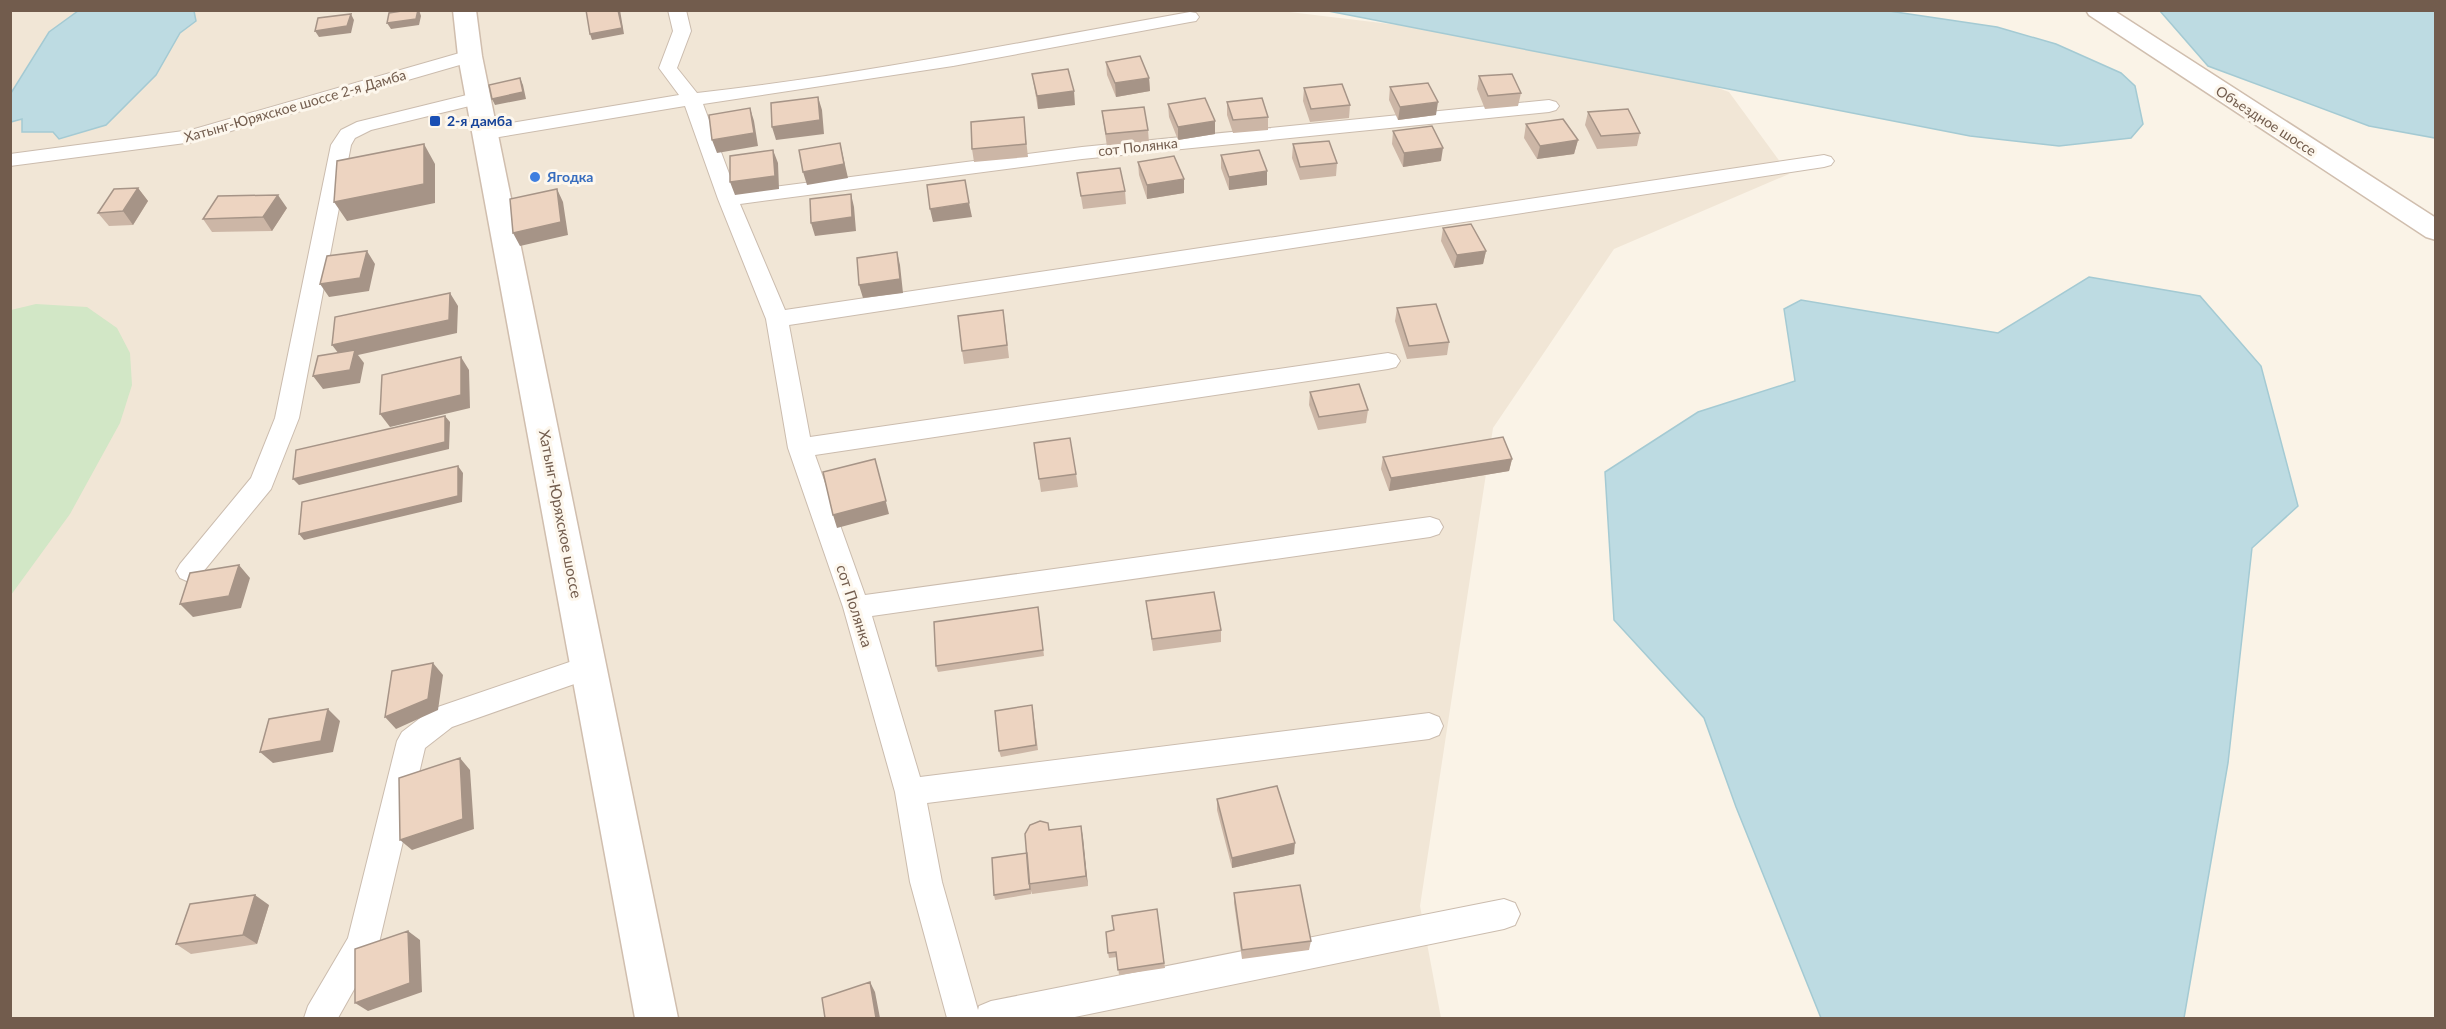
<svg xmlns="http://www.w3.org/2000/svg" width="2446" height="1029" viewBox="0 0 2446 1029" font-family="Lato,sans-serif">
  <style>
    .residential { fill: #f1e6d6 }
    .green { fill: #d2e7c6 }
    .water { fill: #bddbe2; stroke: #a4cad3; stroke-width: 1.5 }
    .lines { fill: none; stroke-linecap: round; stroke-linejoin: round }
    .minor-casing { stroke: #cbbcae; stroke-width: 2 }
    .secondary-casing { stroke: #d0beae; stroke-width: 3 }
    .minor { fill: #fff; fill-rule: evenodd }
    .secondary { fill: #fff; fill-rule: evenodd }
    .wall { fill: #ccb6a6 }
    .shaded-wall { fill: #a69487 }
    .building { fill: #edd4c1; stroke: #a69487; stroke-width: 1.5 }
    .transit-dot { fill: #1a4fb4; stroke: #fdf7ed; stroke-width: 2 }
    .shop-dot { fill: #3f7fe0; stroke: #fdf7ed; stroke-width: 2 }
    .labels { text-anchor: middle; stroke-width: 6; stroke-linejoin: round; paint-order: stroke }
    .far-street-label { font-size: 14px; fill: #725c4d; stroke: #fdf7ed }
    .far-transit-label { font-size: 14px; font-weight: bold; fill: #164399; stroke: #fdf7ed; text-anchor: start }
    .far-shop-label { font-size: 14px; font-weight: bold; fill: #366cbe; stroke: #fdf7ed; text-anchor: start }
    .street-label { font-size: 15px; fill: #725c4d; stroke: #fdf7ed }
  </style>
  <rect width="100%" height="100%" fill="#faf3e7"/>
  <!-- residential -->
  <path class="residential" d="M10,11h1271l252,30 133,28 63,23 60,82 -175,75 -121,179 -73,478 21,112h-1430z"/>
  <!-- green -->
  <path class="green" d="M36,304l51,3 30,21 13,25 2,32 -12,38 -50,91 -59,81v-285z"/>
  <!-- water -->
  <path class="water" d="M1323,10l566,1 108,16 59,17 65,29 14,13 8,38 -12,14 -72,8 -89,-10z
    M78,11h116l2,10 -16,12 -24,42 -50,50 -47,14 -6,-7h-31v-13l-11,3v-29l38,-61z
    M2160,11h275v127l-66,-12 -161,-60z
    M2089,277l111,19 61,70 37,140 -46,42 -24,215 -44,255h-363l-85,-211 -32,-89 -90,-98 -9,-148 93,-60 97,-31 -11,-72 17,-9 197,33z"/>
  <g class="lines">
    <defs>
      <path id="minor" d="M668,10h18l5,21 -14,37 20,25c165,-18 329,-52 493,-81l6,1 3,4 -3,4 -6,1 -237,44 -250,38 33,88 346,-45 467,-47 7,2 3,4 -3,4 -7,2 -467,47 -342,45 45,106 1039,-155 7,2 3,4 -3,4 -7,2 -1035,158 21,112 578,-84 8,2 4,6 -4,6 -8,2 -573,86 50,140 565,-78 9,3 4,7 -4,7 -9,3 -558,79 48,161 509,-64 10,4 4,9 -4,9 -10,4 -502,64 15,79 36,128 1,-4 12,-5 513,-102 11,4 5,11 -5,11 -11,4 -434,89h-123l-37,-136 -15,-90 -52,-185 -55,-159 -22,-129 -48,-120 -33,-93 -198,33 -7,-2 -3,-4 3,-4 7,-2 192,-32 -20,-27 14,-37z
        M470,50l7,2 2,4 -2,4 -284,82 -183,24v-12l181,-24z
        M479,92l7,2 3,4 -3,4 -115,28 -16,8 -4,7 -52,273 -28,71 -73,89 -9,4 -9,-4 -4,-7 4,-7 71,-86 24,-60 56,-273 10,-15 16,-8z
        M590,655l10,4 4,8 -4,8 -148,52 -27,21 -46,195 -5,11 -36,64h-34l4,-12 40,-68 49,-197 5,-9 30,-23z"/>
      <path id="secondary" d="M453,10h23l6,46 196,962h-43l-177,-962z
        M2086,10h27l323,208v22l-10,-3 -337,-222z"/>
    </defs>
    <!-- minor casing -->
    <use href="#minor" class="minor-casing"/>
    <!-- secondary casing -->
    <use href="#secondary" class="secondary-casing"/>
    <!-- minor -->
    <use href="#minor" class="minor"/>
    <!-- secondary -->
    <use href="#secondary" class="secondary"/>
  </g>
  <!-- wall -->
  <path class="wall" d="M1106,62l43,16 1,13 -34,6 -9,-22z
    M1032,74l43,31 -37,4z
    M1479,76l42,17 -3,13 -33,3 -8,-20z
    M1390,87l46,28 -38,5 -9,-20z
    M1304,88l46,17 -1,13 -39,4 -7,-21z
    M1227,102l41,15v13l-35,3 -6,-18z
    M1168,104l47,17v13l-37,6 -9,-23z
    M1102,111l46,19 1,13 -42,4z
    M1588,112l52,21 -3,13 -40,3 -12,-24z
    M1526,124l52,16 -4,14 -37,5 -13,-21z
    M1025,130l3,27 -54,5 -2,-13z
    M1393,131l48,30 -38,6 -11,-23z
    M1293,144l44,19 -1,13 -36,4 -8,-22z
    M1221,155l46,30 -38,5 -8,-22z
    M1138,162l46,31 -37,6 -8,-24z
    M1077,173l48,18 1,13 -43,5z
    M138,188l10,13 -15,24 -24,1 -11,-13z
    M287,208l-15,23 -60,1 -9,-13z
    M1443,228l43,23 -3,13 -29,4 -13,-27z
    M1397,308l52,34 -2,13 -40,4 -12,-38z
    M1005,323l4,35 -45,6 -2,-13z
    M1310,392l58,18 -2,13 -48,7 -9,-25z
    M1034,443l42,31 2,13 -37,5z
    M1383,457l129,2 -3,12 -120,20 -8,-22z
    M1146,601l75,29v12l-68,9z
    M1039,614l5,42 -106,16 -2,-6z
    M1033,711l5,39 -37,7 -2,-6z
    M1217,799l77,55 -62,14 -15,-58z
    M1081,826l7,60 -56,8 -1,-3v3l-36,6 -1,-5 33,-42 22,-23z
    M1234,893l77,48 -2,9 -67,9 -8,-56z
    M269,905l-12,39 -66,10 -15,-10z
    M1157,909l8,59 -46,7 -2,-18 -8,1 -1,-5 6,-23z"/>
  <!-- shaded-wall -->
  <path class="shaded-wall" d="M418,10h1l2,6 -2,9 -28,4 -4,-6z
    M618,10h2l4,24 -32,6 -2,-6z
    M351,14l3,6 -3,13 -32,4 -4,-6z
    M520,78l3,7 3,14 -31,6 -3,-6z
    M1149,78l1,13 -34,6 -1,-14z
    M1074,91l1,14 -37,4 -1,-13z
    M818,97l4,13 2,24 -48,6 -4,-13z
    M1438,102l-2,13 -38,5 2,-13z
    M750,108l4,13 4,25 -41,7 -5,-13z
    M1215,121v13l-37,6v-13z
    M1578,140l-4,14 -37,5 3,-13z
    M840,143l8,35 -41,7 -4,-13z
    M424,144l11,20v39l-88,18 -13,-19z
    M1443,148l-2,13 -38,6 1,-14z
    M773,150l5,13 1,26 -44,6 -5,-13z
    M1267,171v14l-38,5v-13z
    M1184,179v14l-37,6v-14z
    M138,188l10,13 -15,24 -10,-14z
    M557,189l6,13 5,33 -48,11 -7,-13z
    M851,194l3,13 2,24 -41,5 -4,-13z
    M278,195l9,13 -15,23 -9,-14z
    M969,203l3,14 -39,5 -3,-13z
    M367,251l8,13 -6,27 -40,6 -9,-13z
    M1486,251l-3,13 -29,4 3,-13z
    M897,252l3,13 3,28 -40,5 -4,-13z
    M450,293l8,13 -1,27 -99,22 6,8 -4,20 -37,6 -10,-13 29,-18 -10,-13z
    M461,357l8,13 1,38 -80,19 -10,-13z
    M445,416l5,6 -1,27 -150,36 -6,-6z
    M875,459l14,55 -52,14 -4,-13z
    M1512,459l-3,12 -120,20 2,-13z
    M458,466l5,7 -1,29 -158,38 -5,-6z
    M239,565l11,13 -9,30 -48,9 -13,-13z
    M433,663l10,12 -5,35 -42,19 -11,-12z
    M328,709l12,12 -7,31 -60,11 -13,-11z
    M460,758l10,12 4,59 -62,21 -12,-10z
    M1081,826l2,11 5,49 -2,-10z
    M1295,843l-1,11 -62,14v-10z
    M255,895l14,10 -12,39 -14,-9z
    M408,931l12,9 2,52 -54,19 -13,-8z
    M870,982l5,10 5,26h-4z"/>
  <!-- building -->
  <path class="building" d="M408,10h10l-2,9 -29,4 2,-10z
    M586,10h32l4,18 -32,6z
    M351,14l-4,12 -32,5 3,-13z
    M1140,56l9,22 -34,5 -9,-21z
    M1068,69l6,22 -37,5 -5,-22z
    M1512,74l9,19 -33,3 -9,-20z
    M520,78l3,14 -31,7 -3,-14z
    M1428,83l10,19 -38,5 -10,-20z
    M1342,84l8,21 -39,4 -7,-21z
    M818,97l2,23 -48,7 -1,-24z
    M1205,98l10,23 -37,6 -10,-23z
    M1262,98l6,19 -35,3 -6,-18z
    M1144,107l4,23 -42,4 -4,-23z
    M750,108l4,25 -42,7 -3,-25z
    M1628,109l12,24 -39,3 -13,-24z
    M1024,117l2,27 -54,5 -1,-27z
    M1563,119l15,21 -38,6 -14,-22z
    M1432,126l11,22 -39,5 -11,-22z
    M1329,141l8,22 -37,4 -7,-23z
    M840,143l4,21 -41,8 -4,-22z
    M424,144v40l-90,18 3,-41z
    M773,150l2,26 -45,6v-26z
    M1259,150l8,21 -38,6 -8,-22z
    M1174,156l10,23 -37,6 -9,-23z
    M1120,168l5,23 -44,5 -4,-23z
    M965,180l4,23 -39,6 -3,-24z
    M138,188l-15,23 -25,2 16,-24z
    M557,189l4,33 -48,11 -3,-34z
    M851,194l1,23 -41,6 -1,-24z
    M278,195l-15,22 -60,2 15,-23z
    M1471,224l15,27 -29,4 -14,-27z
    M367,251l-7,27 -40,6 7,-28z
    M897,252l3,27 -41,6 -2,-27z
    M450,293l-1,27 -117,25 3,-28z
    M1436,304l13,38 -40,4 -12,-38z
    M1003,310l4,35 -45,6 -4,-35z
    M355,350l-5,20 -37,6 5,-20z
    M461,357v38l-81,19 2,-39z
    M1359,384l9,26 -49,7 -9,-25z
    M445,416v26l-152,37 3,-29z
    M1503,437l9,22 -121,19 -8,-21z
    M1070,438l6,36 -37,5 -5,-36z
    M875,459l11,42 -53,14 -10,-43z
    M458,466v30l-159,38 3,-32z
    M239,565l-10,31 -49,8 10,-31z
    M1214,592l7,38 -69,9 -6,-38z
    M1038,607l5,43 -107,16 -2,-44z
    M433,663l-5,36 -43,18 7,-46z
    M1032,705l4,40 -37,6 -4,-40z
    M328,709l-7,32 -61,11 9,-33z
    M460,758l3,61 -63,21 -1,-62z
    M1277,786l18,57 -63,15 -15,-59z
    M1040,821l8,2 1,7 32,-4 5,50 -57,8 -4,-50 5,-9z
    M1027,853l3,36 -36,6 -2,-37z
    M1300,885l11,56 -69,9 -8,-57z
    M255,895l-12,40 -67,9 14,-40z
    M1157,909l7,54 -46,7 -2,-18 -8,1 -2,-21 8,-2 -2,-14z
    M408,931l2,52 -55,20v-54z
    M870,982l6,36h-51l-3,-20z"/>
  <!-- markers -->
  <rect class="transit-dot" x="429" y="115" width="12" height="12" rx="3"/>
  <circle class="shop-dot" cx="535" cy="177" r="6"/>
  <g class="labels">
    <!-- far-street labels -->
    <g class="far-street-label">
      <text transform="translate(295 106) rotate(-16)" y="5">Хатынг-Юряхское шоссе 2-я Дамба</text>
      <text transform="translate(2266 121) rotate(33)" y="5">Объездное шоссе</text>
      <text transform="translate(1138 147) rotate(-6)" y="5">сот Полянка</text>
    </g>
    <!-- far-transit labels -->
    <g class="far-transit-label">
      <text x="447" y="126">2-я дамба</text>
    </g>
    <!-- far-shop labels -->
    <g class="far-shop-label">
      <text x="547" y="182">Ягодка</text>
    </g>
    <!-- street labels -->
    <g class="street-label">
      <text transform="translate(560 514) rotate(79)" y="5">Хатынг-Юряхское шоссе</text>
      <text transform="translate(854 606) rotate(72)" y="5">сот Полянка</text>
    </g>
  </g>
  <!-- border -->
  <rect width="2446" height="1029" fill="none" stroke="#725c4d" stroke-width="24"/>
</svg>
